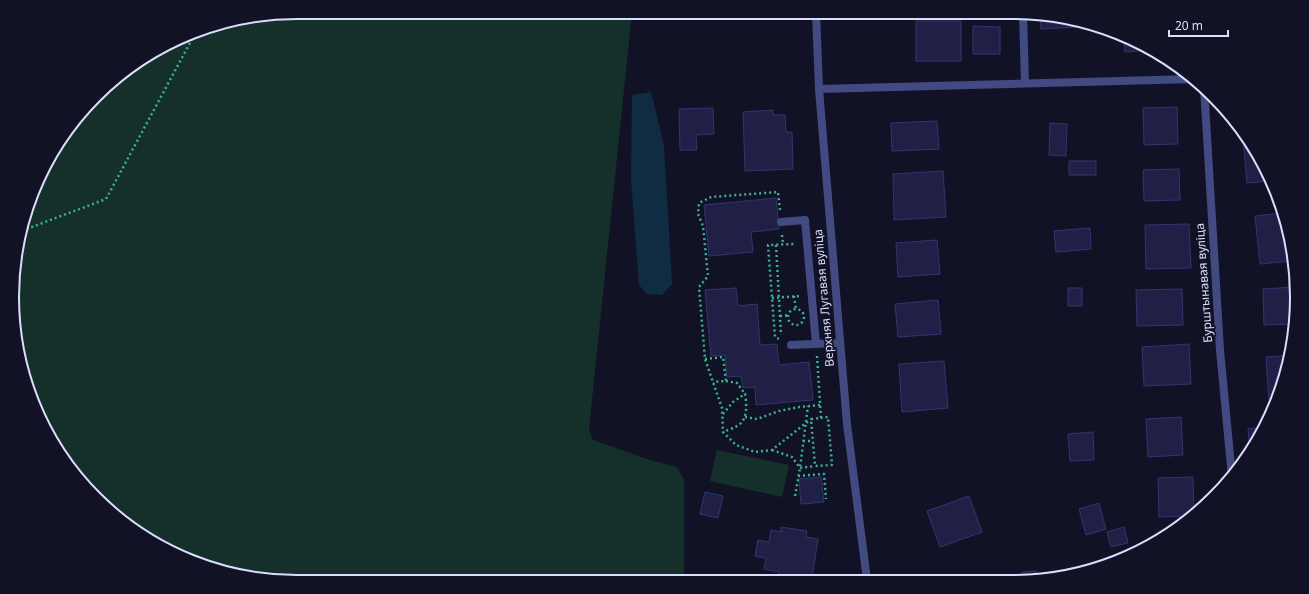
<svg xmlns="http://www.w3.org/2000/svg" width="1309" height="594" viewBox="0 0 1309 594" font-family="'Noto Sans',sans-serif">
  <style>
    .green { fill: #15302a }
    .water { fill: #0f2c42 }
    .building { fill: #202046; stroke: #343470 }
    .lines { fill: none; stroke-linecap: round; stroke-linejoin: round }
    .path { stroke: #3bb092; stroke-width: 2.5; stroke-dasharray: 2 3; stroke-linecap: butt }
    .lane { stroke: #414b81; stroke-width: 8 }
    .street { stroke: #414b81; stroke-width: 8 }
    .labels { text-anchor: middle; stroke-width: 3.5; stroke-linejoin: round; paint-order: stroke }
    .street-label { font-size: 12px; fill: #dbddfc; stroke: #121227 }
    .rim { fill: none; stroke: #dbddfc; stroke-width: 2 }
  </style>
  <rect width="100%" height="100%" fill="#121227"/>
  <!-- green -->
  <path class="green" d="M297,12h335l-43,417 4,11 60,21 24,6 7,13v101l-387,1 -55,-5 -54,-17 -79,-49 -59,-72 -33,-87 -5,-55 5,-55 33,-88 59,-71 46,-33 50,-23z
    M717,450l72,15 -7,32 -72,-16z"/>
  <!-- water -->
  <path class="water" d="M651,92l13,53 8,139 -10,11 -15,-1 -8,-9 -8,-105 1,-85z"/>
  <!-- building -->
  <path class="building" d="M733,12h50l1,1 -51,2z
    M1040,15l27,2 13,4 1,6 -40,2z
    M916,21h45v40h-45z
    M973,26l27,1v27h-27z
    M1123,35l29,15 -27,2z
    M1177,107l1,37 -34,1 -1,-37z
    M713,108l1,26 -18,1 1,15h-17l-1,-41z
    M773,110v5h12l1,17h6l1,37 -48,2 -2,-59z
    M937,121l2,28 -47,2 -1,-28z
    M1050,123l17,1 -1,32 -17,-1z
    M1243,138h6l23,43 -25,2z
    M1069,161h27v14h-27z
    M1179,169l1,31 -36,1 -1,-31z
    M943,171l3,46 -52,3 -1,-46z
    M776,198l3,31 -28,3 2,20 -44,4 -5,-51z
    M1283,213l7,23 2,25 -32,3 -5,-48z
    M1189,224l2,44 -45,1 -1,-44z
    M1090,228l1,21 -35,3 -2,-21z
    M937,240l3,34 -42,3 -2,-34z
    M1296,287l1,10 -3,27 -30,1 -1,-36z
    M736,288l2,18 19,-2 3,41 17,-1 2,21 30,-3 4,38 -57,5 -1,-18 -12,1 -2,-12 -14,1 -2,-22 -14,1 -6,-66z
    M1068,288h14v18h-14z
    M1182,289l1,36 -46,1 -1,-36z
    M938,300l3,34 -43,3 -3,-33z
    M1189,344l2,40 -47,2 -2,-39z
    M1291,355l-14,44 -8,1 -3,-43z
    M944,361l4,47 -46,4 -3,-48z
    M1181,417l2,38 -35,2 -2,-38z
    M1263,427l-13,23 -2,-21z
    M1093,432l1,28 -24,1 -2,-27z
    M821,477l3,25 -23,2 -2,-25z
    M1193,477l1,37 -2,2 -33,1 -1,-39z
    M705,492l18,4 -5,22 -18,-4z
    M969,496l13,36 -42,15 -13,-36z
    M1099,503l7,26 -20,6 -7,-26z
    M781,527l26,4 -1,6 12,2 -6,39 -19,-3 -1,5 -14,-1 1,-7 -15,-3 2,-11 -11,-2 3,-16 11,2 2,-12 10,2z
    M1124,527l4,16 -17,4 -4,-15z
    M1036,571l1,9h-14l-1,-8z"/>
  <g class="lines">
    <!-- path -->
    <path class="path" d="M780,210l-2,-18 -67,5 -12,6 -1,11 5,12 5,50 -9,11 6,72 17,49 1,24 13,13 19,7 17,-2 39,-31
      M782,235l1,9
      M20,236l4,-6 82,-31 85,-158 2,-8
      M776,245l5,90
      M794,296l2,13
      M772,298l27,-2
      M788 317a8 8 0 1 1 16 0a8 8 0 1 1-16 0Z
      M780,316l9,-1
      M779,339l-4,-2 -7,-92 27,-1
      M817,356l4,62 -10,1 4,47 17,-1 -4,-48 -7,1
      M705,359l18,-2 3,24 -13,1
      M726,381l11,2 8,11
      M723,414l10,-12 12,-8c2,11 3,28 -10,33 -3,2 -8,3 -12,5
      M745,417l12,2 22,-8 20,-4 21,-2
      M803,441h10
      M772,450l20,7 8,11 15,-2
      M798,476l26,-2 2,25
      M795,496l5,-28 8,-62"/>
    <!-- lane -->
    <path class="lane" d="M1023,13l2,70
      M819,89l375,-10
      M781,222l24,-2 11,124
      M791,345l49,-2"/>
    <!-- street -->
    <path class="street" d="M816,12l3,77 28,335 20,156
      M1204,87l16,263 12,127"/>
  </g>
  <g class="labels">
    <!-- street labels -->
    <g class="street-label">
      <text transform="translate(1204 283) rotate(-94)" y="4">Бурштынавая вуліца</text>
      <text transform="translate(824 298) rotate(-95)" y="4">Верхняя Лугавая вуліца</text>
    </g>
  </g>
  <!-- crop -->
  <path d="M0 0H1309V594H0ZM297 19H1012A278 278 0 0 1 1290 297V297A278 278 0 0 1 1012 575H297A278 278 0 0 1 19 297V297A278 278 0 0 1 297 19Z" fill="#121227" fill-rule="evenodd"/>
  <path class="rim" d="M297 19H1012A278 278 0 0 1 1290 297V297A278 278 0 0 1 1012 575H297A278 278 0 0 1 19 297V297A278 278 0 0 1 297 19Z"/>
  <!-- scale -->
  <path d="M1169 30v6h59v-6" fill="none" stroke="#dbddfc" stroke-width="2"/>
  <text x="1175" y="30" font-size="12" fill="#dbddfc" stroke="#121227" stroke-width="3" paint-order="stroke">20 m</text>
</svg>
